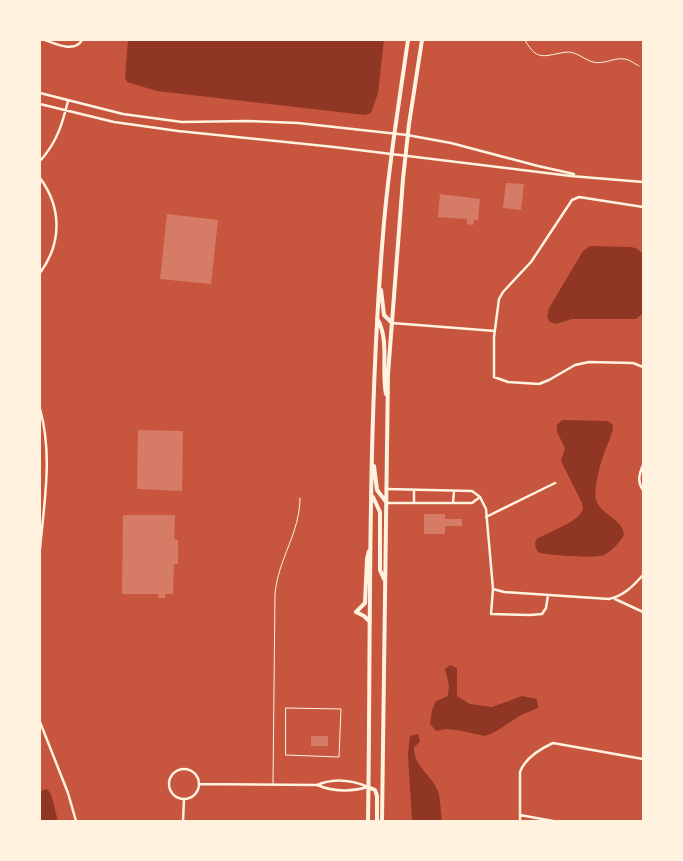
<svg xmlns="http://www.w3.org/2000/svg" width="683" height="861" viewBox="0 0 683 861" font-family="Poppins,sans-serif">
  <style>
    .water { fill: #8f3625 }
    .building { fill: #d67c66 }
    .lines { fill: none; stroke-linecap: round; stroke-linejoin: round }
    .service { stroke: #fff3e0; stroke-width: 1 }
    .minor { stroke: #fff3e0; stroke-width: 2.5 }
    .secondary { stroke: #fff3e0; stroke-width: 4 }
  </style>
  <rect width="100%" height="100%" fill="#c8553d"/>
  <!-- water -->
  <path class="water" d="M128,40h256l-6,53 -7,20 -6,2 -208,-24 -30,-9 -2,-5z
    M590,246l39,1 7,1 6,5 1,57 -1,4 -6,5h-64l-16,5 -6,-2 -3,-5 2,-9 34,-57z
    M562,420l46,1 5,4c0,9 -5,18 -8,26 -4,9 -12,40 -9,49 5,15 27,19 28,35 -5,8 -12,16 -20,20 -10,4 -52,0 -65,-2 -3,-4 -6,-9 -2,-14 3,-2 7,-4 10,-5 13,-7 29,-12 36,-24l-1,-7 -21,-42 4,-13 -8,-16v-7z
    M450,665l7,3v28l13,8 22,3 30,-11 15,3 1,9 -17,7 -26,17 -10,4 -28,-6 -11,-1 -10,2 -6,-7 2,-14 4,-9 12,-5 1,-11 -4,-16z
    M418,734l2,8 -6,5c-1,18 16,27 23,42 4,8 3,22 5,32h-30l-4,-67 2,-18z
    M47,789l4,5 7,27h-18v-30z"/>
  <!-- building -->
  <path class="building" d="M506,183l18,1 -3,26 -18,-2z
    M440,194l40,5 -2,21h-4l-1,5 -6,-1v-5l-29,-2z
    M167,214l51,6 -7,64 -51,-5z
    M138,430l45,1 -1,60 -45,-2z
    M424,514h21v5h17v7h-17v8h-21z
    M123,515h52l-1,24 4,1v24h-4l-1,30h-8v4h-7v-4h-36z
    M311,736h17v10h-17z"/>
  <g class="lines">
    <!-- service -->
    <path class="service" d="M525,40c13,24 21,14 43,12 9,0 17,8 25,10 11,3 22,-5 31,-3 5,0 11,5 15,7
      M286,708l55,1 -2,48 -53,-2z
      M273,784l2,-190c3,-35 25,-61 25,-96"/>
    <!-- minor -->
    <path class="minor" d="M45,40c11,4 30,13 37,0
      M40,93l83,21 59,8 65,-1 51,2 109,12 44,8 87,23 36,8
      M40,104l74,18 64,9 156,16 237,29 72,6
      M40,161c17,-19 22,-36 28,-60
      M40,178c22,30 22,65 0,95
      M643,207l-64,-10 -7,3 -41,62 -28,30 -4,7 -5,38v40l14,5 31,2 10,-4 26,-15 14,-3 44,1 10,4
      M392,323l103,8
      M40,409c13,46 4,94 0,140
      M643,465c-4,10 -6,16 0,25
      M386,489l86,2 8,6 6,12 7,80 11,3 105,7c15,-3 24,-13 34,-24
      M387,503h85l8,-6
      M414,503v-13
      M453,503l1,-12
      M486,517l69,-34
      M493,589l-2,25 39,1 12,-1 4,-6 2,-13
      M615,599l28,13
      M40,722l28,71 8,28
      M169 784a15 15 0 1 1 30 0a15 15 0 1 1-30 0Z
      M199,784l118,1c17,7 34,7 51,2
      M317,785c17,-7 35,-5 51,2
      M520,815l33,6
      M183,821l1,-22
      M520,821v-49c5,-14 20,-23 33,-29l90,16"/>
    <!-- secondary -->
    <path class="secondary" d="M381,290l3,25 8,8
      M377,318c13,23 4,50 9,76
      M374,466l3,24 10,13
      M373,497l7,15v58l4,9
      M369,551l-2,8 -2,44 -9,9 8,4 6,6
      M368,787l7,3 2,6v25
      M368,821c3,-191 -1,-383 14,-574 5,-70 16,-138 26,-207
      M382,821l6,-447 15,-195 6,-55 13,-84"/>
  </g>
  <!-- border -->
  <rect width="683" height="861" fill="none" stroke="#fff3e0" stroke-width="82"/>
</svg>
